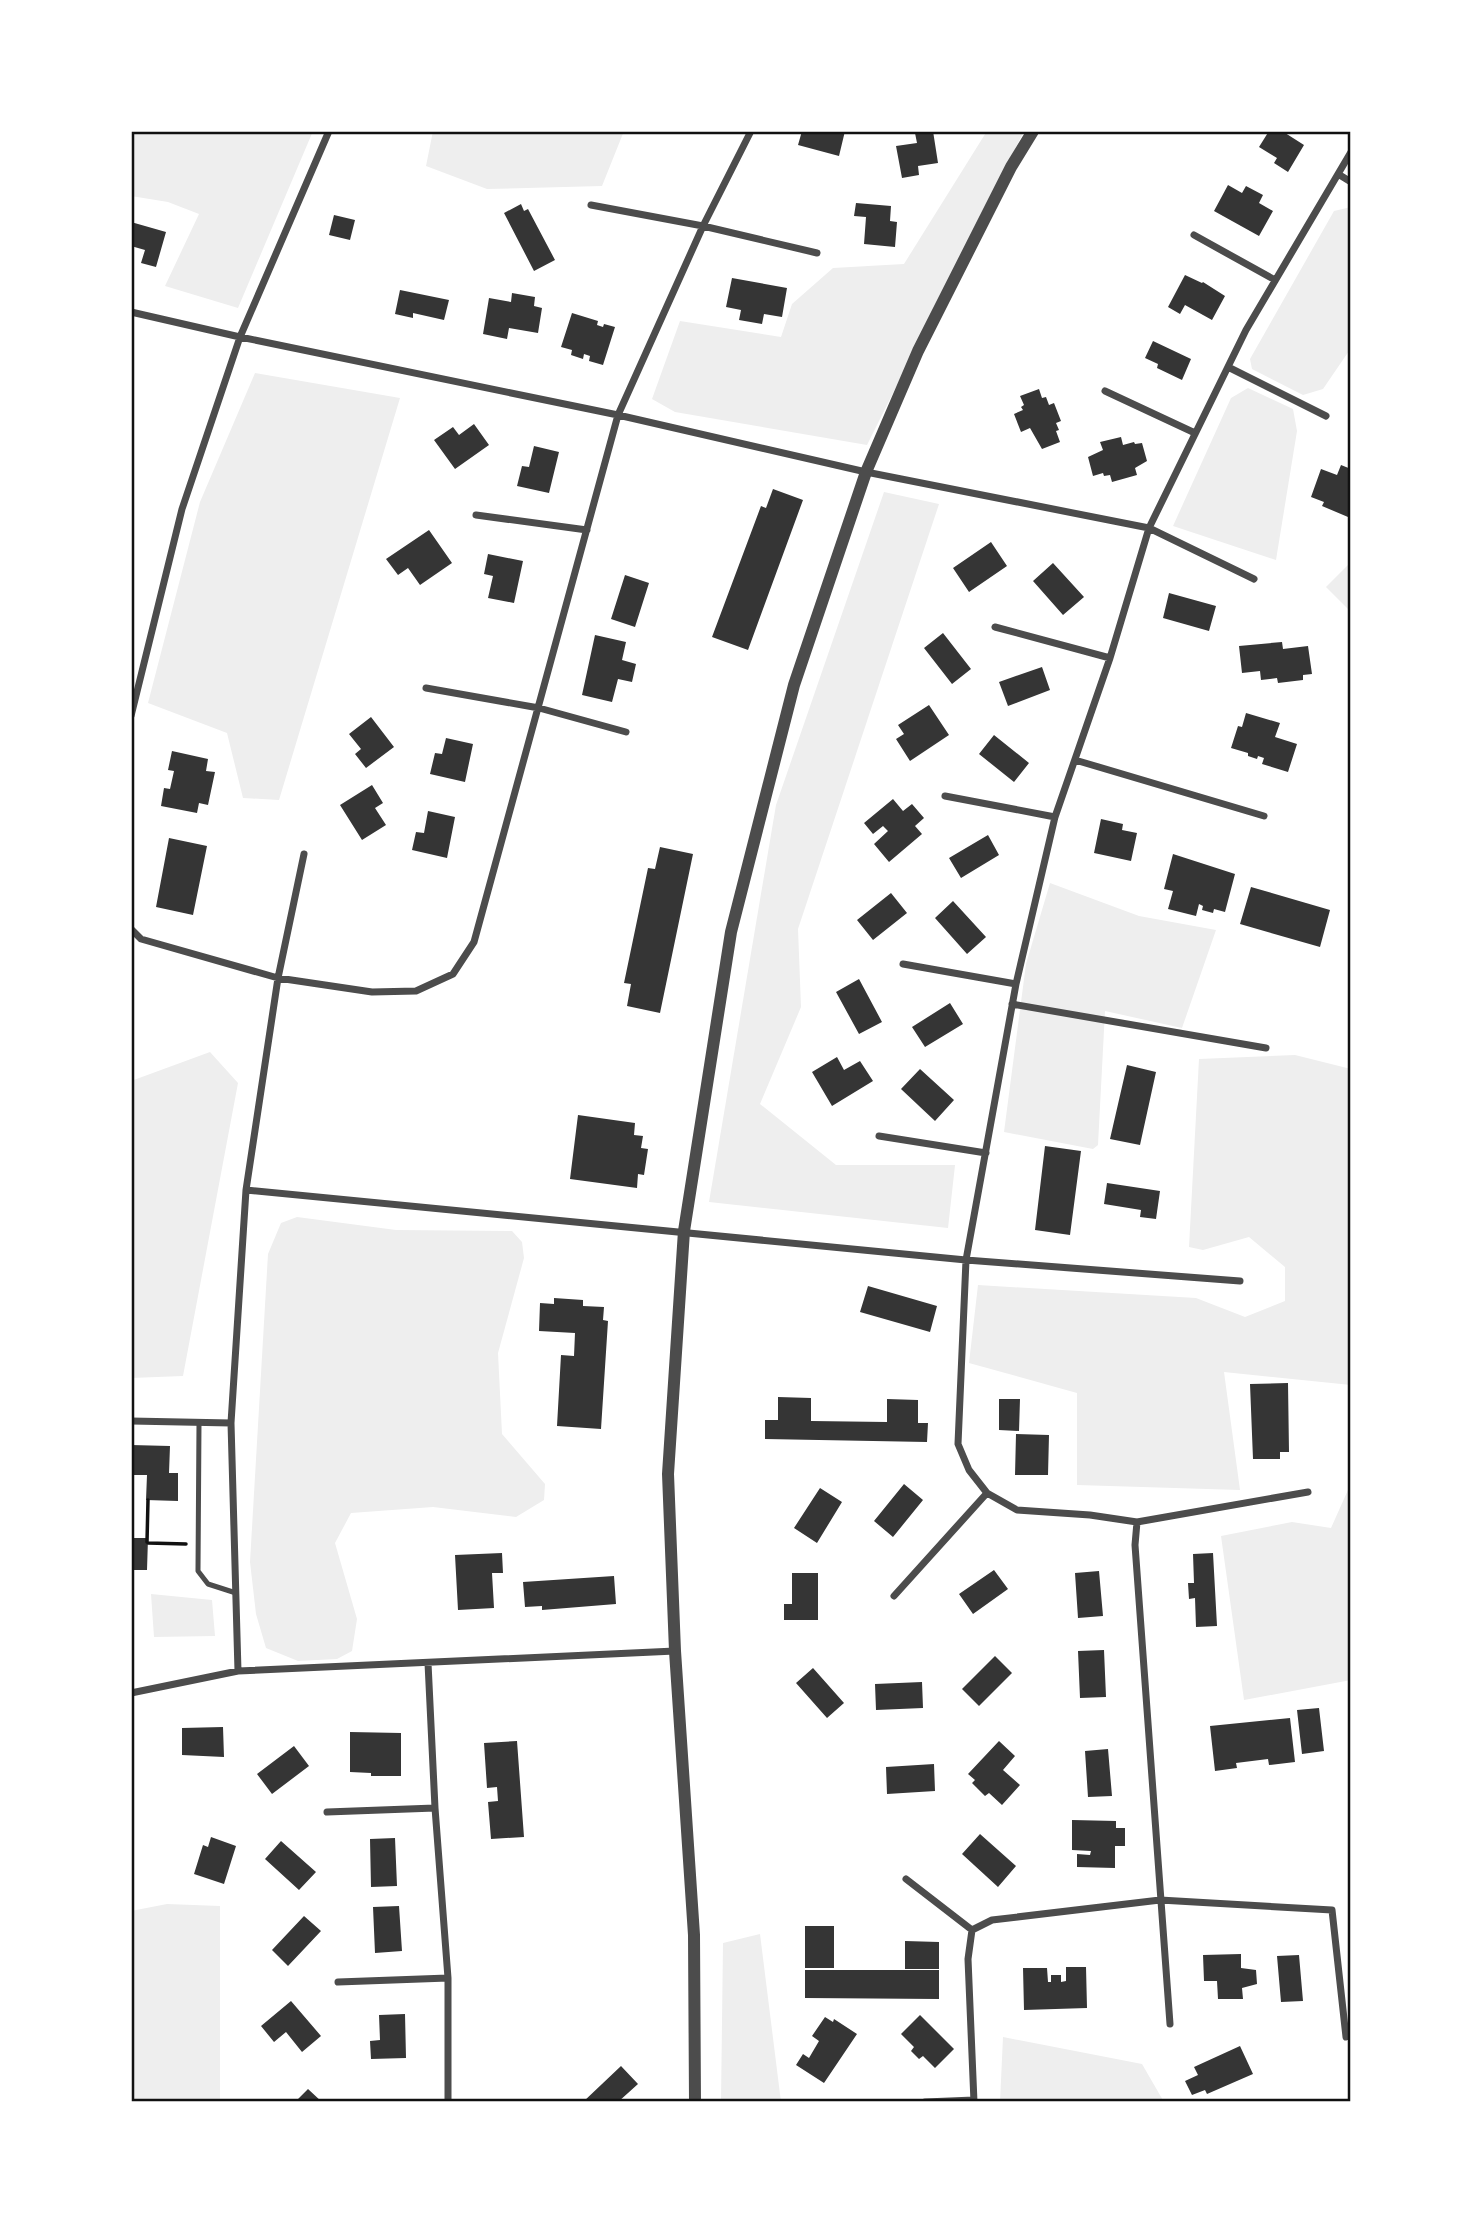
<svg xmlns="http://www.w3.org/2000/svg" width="1482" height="2233" viewBox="0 0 1482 2233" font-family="'Libre Baskerville',serif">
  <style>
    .green { fill: #eee }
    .building { fill: #353535 }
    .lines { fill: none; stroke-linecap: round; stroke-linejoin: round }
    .path { stroke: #111; stroke-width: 3.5 }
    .service { stroke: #4c4c4c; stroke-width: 5 }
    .minor { stroke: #4c4c4c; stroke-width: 7 }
    .tertiary { stroke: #4c4c4c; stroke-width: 12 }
    .neatline { fill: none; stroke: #111; stroke-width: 2.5 }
  </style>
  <rect width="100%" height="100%" fill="#fff"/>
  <!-- green -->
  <path class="green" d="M131,131h182l-75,177 -73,-22 34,-72 -31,-12 -37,-6z
    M433,131h191l-22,55 -115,3 -61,-23z
    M987,131h37l-157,314 -192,-33 -23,-13 28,-78 101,16 11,-33 41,-36 71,-4z
    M1351,207v141l-28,41 -20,6 -51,-26 -2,-10 84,-148z
    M255,373l145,25 -121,402 -36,-2 -16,-65 -79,-30 52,-201z
    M1248,388l45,21 4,22 -21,129 -103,-34 58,-128z
    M884,492l55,12 -141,425 3,78 -41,97 76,61h119l-7,63 -239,-26 67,-397z
    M1351,562v50l-25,-25z
    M1050,883l89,33 77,14 -34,98 -77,-17 -7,134 -5,4 -89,-17 22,-168z
    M210,1052l28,31 -55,293 -52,2v-297z
    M1295,1055l56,14v316l-127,-13 16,118 -163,-5v-92l-108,-30 9,-78 218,13 49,19 40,-16v-34l-36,-30 -46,13 -14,-3 10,-188z
    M297,1217l99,13 116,1 10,11 2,16 -26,95 4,81 43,50 -1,16 -28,17 -83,-10 -82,6 -16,30 22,76 -5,32 -15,8 -39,2 -32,-13 -10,-34 -6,-52 18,-308 13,-31z
    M1348,1490h3v190l-107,20 -23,-164 71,-14 39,6z
    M151,1594l61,6 3,36 -61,1z
    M167,1904l53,2v196h-89v-191z
    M760,1934l21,168h-60l2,-159z
    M1003,2037l139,27 22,38h-164z"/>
  <!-- building -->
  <path class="building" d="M802,131h43l-6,25 -41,-11z
    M933,131l5,32 -20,3 1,9 -17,3 -6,-32 21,-3 -2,-10z
    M1269,131h13l22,14 -16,27 -14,-9 3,-5 -18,-11z
    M1228,185l14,8 4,-7 17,9 -4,8 14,8 -14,25 -45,-25z
    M856,203l35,3 -1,15 7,1 -2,25 -31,-3 2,-27 -12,-1z
    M521,204l3,7 4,-2 27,51 -21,11 -30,-58z
    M334,215l21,5 -5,20 -21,-5z
    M131,222l35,10 -10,35 -15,-4 4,-13 -14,-4z
    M1185,275l17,8 1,-1 22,14 -13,24 -27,-15 -5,9 -12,-7z
    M732,278l55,10 -5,29 -18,-3 -2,10 -23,-4 2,-10 -15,-3z
    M400,290l49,10 -5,20 -31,-7v5l-18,-4z
    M512,293l23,4 -1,9 8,2 -4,25 -29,-5 -2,11 -24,-5 6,-36 22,4z
    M572,313l26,8 -1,4 6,2 1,-3 11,3 -12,38 -14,-4 1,-5 -6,-2 -1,5 -12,-4 1,-5 -11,-3z
    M1153,341l38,18 -9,21 -25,-12 1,-4 -13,-6z
    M1039,389l3,9 4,-1 3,8 5,-2 7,18 -5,2 3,7 -3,1 4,11 -18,7 -12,-21 -9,4 -7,-18 9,-4 -2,-3 3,-2 -4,-9z
    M474,424l15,21 -34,24 -21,-29 19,-13 6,8z
    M1121,437l2,8 11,-3 1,2 7,-1 5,18 -12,7 2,7 -25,7 -2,-7 -6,1 -1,-3 -10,3 -5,-19 15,-7 -3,-8z
    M534,446l25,6 -10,41 -32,-7 5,-20 7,1z
    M1341,465l10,4v44l-3,4 -26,-11 2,-4 -13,-5 10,-28 16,6z
    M773,489l30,11 -55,150 -36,-13 49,-131 5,2z
    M429,530l23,33 -32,22 -12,-17 -10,7 -12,-16z
    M991,542l16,24 -38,26 -16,-24z
    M488,554l35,7 -9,42 -26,-5 5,-22 -9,-2z
    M1053,563l31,34 -21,18 -30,-34z
    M625,575l24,8 -14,44 -24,-8z
    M1169,593l47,13 -7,25 -46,-13z
    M943,633l28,36 -19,15 -28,-36z
    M595,635l31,7 -4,18 14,4 -4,18 -14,-3 -6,23 -30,-7z
    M1282,642l1,7 25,-3 4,28 -9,1v5l-25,3 -1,-5 -16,2 -1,-9 -18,2 -3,-27z
    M1042,667l8,23 -42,16 -9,-24z
    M929,705l20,30 -39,26 -14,-22 8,-5 -6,-9z
    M1246,713l34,10 -5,14 22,7 -9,28 -26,-8 2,-6 -6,-2 -1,3 -9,-3v-3l-17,-5 7,-22 4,1z
    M371,717l23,30 -28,21 -11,-14 6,-5 -12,-15z
    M994,735l35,28 -15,19 -35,-28z
    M446,738l27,6 -8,38 -35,-8 5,-21 7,1z
    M172,751l36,8 -2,12 9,1 -7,33 -9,-2 -2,10 -36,-7 3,-18 6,1 4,-18 -6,-1z
    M372,785l11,18 -8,5 11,17 -24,15 -22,-35z
    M893,799l10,12 9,-7 12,14 -9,8 7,8 -33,28 -15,-18 14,-13 -5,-5 -10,8 -9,-11z
    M428,811l27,6 -8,41 -35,-8 4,-18 8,1z
    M1101,819l22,5 -1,6 15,3 -6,28 -37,-8z
    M988,835l11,20 -38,23 -12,-20z
    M169,838l38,8 -14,69 -37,-8z
    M660,847l33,7 -33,159 -33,-7 4,-22 -7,-1 24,-115 7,1z
    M1173,854l62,20 -10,38 -11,-3 -1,4 -11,-3 1,-4 -4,-2 -3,12 -28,-7 5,-18 -9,-2z
    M1251,887l79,23 -10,37 -80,-23z
    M891,893l16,20 -34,27 -16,-20z
    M953,901l33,36 -19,17 -32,-36z
    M859,979l23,43 -23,12 -23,-42z
    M950,1003l13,21 -38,23 -13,-20z
    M837,1057l7,13 16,-9 13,20 -41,25 -20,-34z
    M1127,1065l29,7 -16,73 -30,-6z
    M920,1069l34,31 -19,21 -34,-32z
    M578,1115l57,8 -1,12 9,1 -2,12 7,1 -4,26 -6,-1 -1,14 -67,-9z
    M1045,1146l36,5 -11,84 -35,-5z
    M1107,1183l53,8 -4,28 -16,-2 1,-7 -37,-6z
    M868,1286l69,20 -7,26 -70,-20z
    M554,1298l29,2v6l21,1 -1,13 5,1 -7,108 -44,-3 4,-71 13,1 1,-23 -36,-2 1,-28 14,1z
    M1288,1383l1,69h-9v7h-27l-3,-75z
    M778,1397l33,1v23l76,1v-23l31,1v23h10l-1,19 -162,-3v-19h13z
    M999,1399h21l-1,32 -20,-1z
    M1016,1434l33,1 -1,40h-33z
    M131,1445l39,1 -1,27h9v28l-32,-1 1,-25h-16z
    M904,1484l19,16 -30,37 -19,-16z
    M820,1488l22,14 -25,41 -23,-15z
    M131,1538h17l-1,32h-16z
    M502,1553l1,20h-11l2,35 -36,2 -3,-55z
    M1213,1553l4,73 -21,1 -1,-29 -6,1 -1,-16h6l-1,-29z
    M994,1570l14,19 -35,25 -14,-20z
    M1099,1571l4,45 -25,2 -3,-45z
    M792,1573h26v47h-34v-16h8z
    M614,1576l2,28 -74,6v-4l-17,1 -2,-25z
    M1104,1650l2,47 -26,1 -2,-47z
    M995,1656l17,17 -33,33 -17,-17z
    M813,1668l31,35 -17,15 -31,-35z
    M922,1682l1,26 -47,2 -1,-26z
    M1319,1708l5,43 -22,3 -5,-44z
    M1290,1718l5,44 -26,3 -1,-6 -32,4 1,5 -22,3 -5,-45z
    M223,1727l1,30 -42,-2v-27z
    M350,1732l51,1v43h-30v-3l-21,-1z
    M517,1741l7,96 -33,2 -3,-37 10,-1 -1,-14 -10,1 -3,-45z
    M999,1741l16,15 -12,14 17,15 -18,20 -13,-12 -4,3 -13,-13 3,-3 -7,-6z
    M294,1746l15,20 -37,28 -15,-20z
    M1108,1749l4,47 -24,1 -3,-46z
    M934,1764l1,27 -48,3 -1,-27z
    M1072,1820l44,1v7h9v18h-10v22l-38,-1v-13l13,1 1,-4 -19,-1z
    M980,1834l36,32 -18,21 -36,-33z
    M211,1837l25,9 -12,38 -30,-10 9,-29 5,2z
    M395,1838l2,48 -26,1 -1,-48z
    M281,1841l35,31 -17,18 -34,-31z
    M399,1906l3,45 -27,2 -2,-46z
    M304,1916l17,15 -33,35 -16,-16z
    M805,1926h29v42h-29z
    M905,1941l34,1v27h-34z
    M1241,1954v14l15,2 1,14 -15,4 1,11h-25l-1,-18h-13l-1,-26z
    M1299,1955l4,46 -22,1 -4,-46z
    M1066,1967h20l1,41 -63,2 -1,-42h24l1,14h3v-7h10v7l5,-1z
    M805,1970h134v29l-134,-1z
    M291,2001l30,35 -19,16 -16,-20 -12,10 -13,-16z
    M405,2014l1,44 -35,1 -1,-18 10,-1 -1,-25z
    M920,2015l34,34 -19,19 -12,-12 -4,3 -8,-8 3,-4 -13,-13z
    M825,2017l8,5 1,-3 23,15 -33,49 -28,-18 7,-11 6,4 10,-17 -7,-5z
    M1240,2046l13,28 -46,20 -2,-4 -13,5 -7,-14 13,-6 -4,-8z
    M621,2066l17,18 -20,18h-35z
    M308,2089l14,13h-27z"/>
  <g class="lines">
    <!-- path -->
    <path class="path" d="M147,1542l1,-42
      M148,1543l38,1"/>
    <!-- service -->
    <path class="service" d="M199,1423l-1,148 10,13 28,9"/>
    <!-- minor -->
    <path class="minor" d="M1338,174l13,8
      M591,205l112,21 114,27
      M1194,235l81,45
      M131,312l109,25 378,78 248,57 283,56 105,51
      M1228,367l98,49
      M1105,391l90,42
      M476,515l111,15
      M995,627l115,31
      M426,688l113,20 87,24
      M131,716l51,-207 58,-172 89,-206
      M1075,760l189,56
      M945,796l110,21
      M131,929l10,10 137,39 94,14 44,-1 37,-17 21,-32 144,-527 85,-189 48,-95
      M903,964l113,20
      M1012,1004l254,44
      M879,1136l107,17
      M246,1190l720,70 274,21
      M131,1421l100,2
      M1137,1522l171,-30
      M894,1596l93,-103
      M428,1663l7,145 13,170v124
      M238,1671l-7,-248 15,-233 32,-212 26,-124
      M131,1693l107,-22 437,-20
      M327,1812l108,-4
      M906,1879l66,51
      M338,1982l110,-4
      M1170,2024l-35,-479 2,-23 -47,-7 -73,-5 -30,-17 -18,-23 -11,-26 8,-184 50,-276 39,-167 55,-159 39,-130 97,-198 105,-178
      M925,2102l49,-2
      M974,2102l-6,-143 4,-29 20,-10 168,-20 172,10 14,127"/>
    <!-- tertiary -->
    <path class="tertiary" d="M695,2102l-1,-167 -19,-284 -7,-177 16,-243 47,-299 63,-247 72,-213 52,-121 93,-184 22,-36"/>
  </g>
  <!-- border -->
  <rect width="1482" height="2233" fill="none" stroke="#ffffff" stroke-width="266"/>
  <rect x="133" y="133" width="1216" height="1967" class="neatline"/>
</svg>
